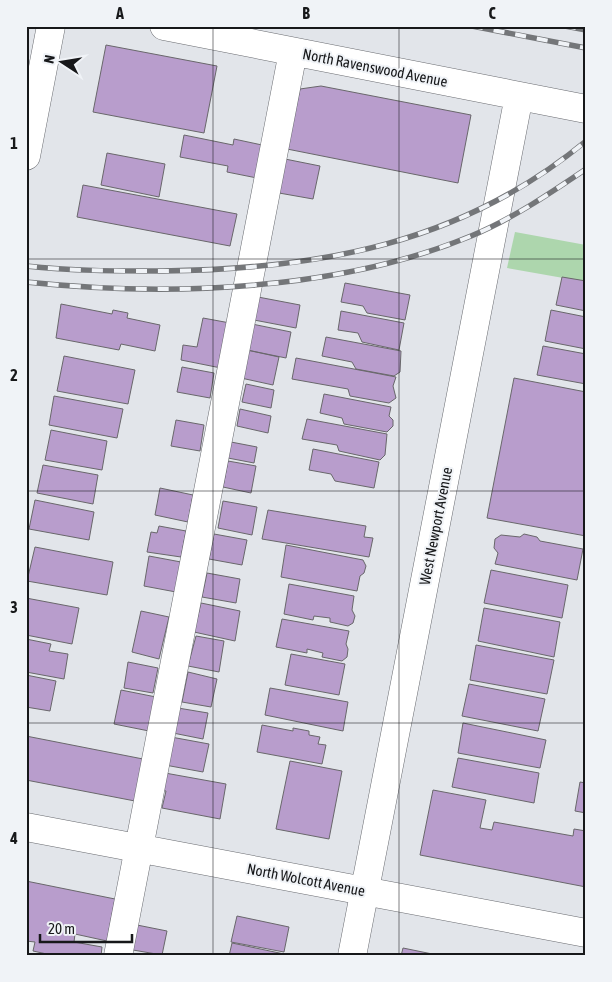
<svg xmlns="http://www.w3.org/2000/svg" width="612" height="982" viewBox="0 0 612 982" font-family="'Asap Condensed',sans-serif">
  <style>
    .green { fill: #add6ad }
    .building { fill: #b89dcc; stroke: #69676b }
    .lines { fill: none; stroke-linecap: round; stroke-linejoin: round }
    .minor-casing { stroke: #696b70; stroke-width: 29 }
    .minor { stroke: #fff; stroke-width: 28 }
    .rail-casing { stroke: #747679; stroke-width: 5.5 }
    .rail { stroke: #f0f3f7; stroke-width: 4; stroke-dasharray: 11; stroke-linecap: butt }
    .grid { fill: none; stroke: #17181a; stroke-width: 1; stroke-opacity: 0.55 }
    .labels { text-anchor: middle; stroke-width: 4; stroke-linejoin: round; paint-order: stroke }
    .street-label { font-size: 15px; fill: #17181a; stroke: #f0f3f7 }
    .neatline { fill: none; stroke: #17181a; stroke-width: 2 }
    .grid-label { font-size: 16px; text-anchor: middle; font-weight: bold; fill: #17181a }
  </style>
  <rect width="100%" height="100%" fill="#e2e5ea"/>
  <!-- green -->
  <path class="green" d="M515,232l71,13v37l-79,-14z"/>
  <!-- building -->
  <path class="building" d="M106,45l111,21 -13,67 -111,-21z
    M321,86l150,29 -13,68 -171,-34 13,-60z
    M184,135l49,10 1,-6 28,6 -5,33 -30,-6 1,-6 -48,-9z
    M107,153l58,11 -6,33 -58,-12z
    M285,159l35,7 -7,33 -34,-6z
    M83,185l154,29 -7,32 -153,-29z
    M562,277l24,4v30l-30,-6z
    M345,283l65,12 -5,25 -38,-7 -4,-7 -22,-4z
    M258,297l42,8 -4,23 -42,-8z
    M61,304l51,10 1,-4 15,3 -1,5 33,7 -5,26 -34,-7 -2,6 -63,-12z
    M551,310l35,7v32l-41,-8z
    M341,311l63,12 -5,27 -37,-8 -4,-9 -20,-3z
    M203,318l27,5 -9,45 -40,-8 2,-15 14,2z
    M252,324l39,8 -5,26 -39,-8z
    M326,337l75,14 -1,21 -6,4 -38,-7 -4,-7 -30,-6z
    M543,346l43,8v30l-49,-9z
    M247,350l32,7 -6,28 -32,-7z
    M64,356l71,14 -7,34 -71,-13z
    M296,358l100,19 -3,9 3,12 -7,5 -39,-7 -2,-7 -56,-10z
    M182,367l32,6 -4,25 -33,-6z
    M514,378l72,14v144l-99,-18z
    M246,384l28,6 -3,18 -29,-6z
    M324,394l67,13 -2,9 4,4v6l-6,6 -43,-8 -2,-6 -22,-5z
    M54,396l69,13 -6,29 -68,-13z
    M240,409l31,7 -3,17 -31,-7z
    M307,419l80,15 -2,21 -5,5 -41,-9 -2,-6 -35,-6z
    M176,420l28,5 -4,26 -29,-5z
    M51,430l56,11 -5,29 -57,-10z
    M231,442l26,5 -3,16 -26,-5z
    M313,449l66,13 -5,26 -39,-7 -4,-7 -22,-4z
    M228,461l28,5 -5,27 -28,-6z
    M43,465l55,10 -5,29 -56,-11z
    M160,488l33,7 -5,27 -33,-7z
    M35,500l59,12 -5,28 -60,-11z
    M223,501l34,6 -5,28 -34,-7z
    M268,510l98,16 -2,11 9,1 -4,19 -107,-18z
    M159,526l27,5 -5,26 -34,-5 4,-20 6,1z
    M214,534l33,6 -5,25 -33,-6z
    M524,534l13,3 3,4 43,8 -6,31 -82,-16 3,-11 -4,-5 1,-9 6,-4 19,2z
    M286,545l77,15 3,6 -2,7 -4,3 -3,15 -76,-14z
    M35,547l78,15 -6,33 -80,-14z
    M149,556l32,6 -5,30 -32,-6z
    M491,570l77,15 -6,33 -78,-15z
    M207,573l33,6 -4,24 -34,-6z
    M289,584l65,12 -2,14 3,6 -2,7 -5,3 -18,-4v-4l-16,-2 -1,4 -29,-6z
    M26,598l53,10 -7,36 -46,-9z
    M201,603l39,8 -5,30 -41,-9z
    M484,608l76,14 -6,35 -76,-16z
    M141,611l28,6 -10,42 -27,-7z
    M282,619l67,12 -3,13 2,5 -1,8 -5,4 -20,-4 1,-4 -16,-4v4l-31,-6z
    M196,636l28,5 -5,31 -31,-6z
    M26,639l25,5 -2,7 19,3 -4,25 -38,-7z
    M476,645l78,15 -7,34 -77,-14z
    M291,654l54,10 -6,31 -54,-10z
    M128,662l30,6 -5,25 -29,-5z
    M188,672l29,7 -6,28 -29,-5z
    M26,675l30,6 -6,30 -24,-4z
    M469,684l76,15 -7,32 -76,-15z
    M270,688l78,14 -5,29 -78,-16z
    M121,690l35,7 -7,34 -35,-7z
    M178,708l30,5 -5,26 -30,-6z
    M463,723l83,17 -6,28 -82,-15z
    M262,725l31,6v-3l16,3v4l11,2 -2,7 8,1 -4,19 -65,-12z
    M26,736l117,23 -8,42 -109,-21z
    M171,737l38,7 -6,28 -38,-7z
    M458,758l81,15 -5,30 -82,-16z
    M290,761l52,10 -13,68 -53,-10z
    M165,773l61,11 -6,35 -58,-11 4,-17 -5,-1z
    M580,782l6,1v30l-11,-2z
    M433,790l53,10 -6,28 12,2 2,-8 79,14 1,-7 12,2v56l-166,-32z
    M26,881l89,18 -8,42 -32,-7 -1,8 28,5 -1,9h-45l-23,-5 2,-9 -9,-1z
    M237,916l52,11 -5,25 -53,-10z
    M137,925l30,6 -5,24 -29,-5z
    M232,943l52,11v2h-55z
    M403,948l39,8h-41z"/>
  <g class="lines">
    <defs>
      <path id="minor" d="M164,26l422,83
        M26,156l25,-130
        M26,827l560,106
        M118,956l175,-904
        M352,956l167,-860"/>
    </defs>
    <!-- minor casing -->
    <use href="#minor" class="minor-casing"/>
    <!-- minor -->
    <use href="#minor" class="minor"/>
    <defs>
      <path id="rail" d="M472,26l114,22
        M565,26l21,4
        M26,266c45,5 92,5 137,5 157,-2 298,-27 423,-130
        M26,282c143,15 312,9 445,-46 41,-17 78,-42 115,-67"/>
    </defs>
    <!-- rail casing -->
    <use href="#rail" class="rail-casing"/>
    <!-- rail -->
    <use href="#rail" class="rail"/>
  </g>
  <!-- grid -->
  <path class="grid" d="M213,26v930M399,26v930M26,259h560M26,491h560M26,723h560"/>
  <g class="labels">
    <!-- street labels -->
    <g class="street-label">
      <text transform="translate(375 68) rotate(11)" y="5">North Ravenswood Avenue</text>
      <text transform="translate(436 526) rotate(-79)" y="5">West Newport Avenue</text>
      <text transform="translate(306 880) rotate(11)" y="5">North Wolcott Avenue</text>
    </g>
  </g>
  <!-- border -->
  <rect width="612" height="982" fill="none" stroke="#f0f3f7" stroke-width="55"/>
  <!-- north arrow -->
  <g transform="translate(62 62) rotate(282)" stroke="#f0f3f7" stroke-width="4" paint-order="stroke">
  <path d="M0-4L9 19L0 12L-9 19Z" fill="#17181a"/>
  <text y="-8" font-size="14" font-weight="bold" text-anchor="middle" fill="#17181a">N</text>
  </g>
  <!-- scale -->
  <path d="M40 934v8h92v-8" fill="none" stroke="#17181a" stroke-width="2.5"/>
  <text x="48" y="934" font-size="15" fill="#17181a" stroke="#f0f3f7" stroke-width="4" paint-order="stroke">20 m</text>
  <rect x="28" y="28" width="556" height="926" class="neatline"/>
  <g class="grid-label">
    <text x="120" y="19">A</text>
    <text x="306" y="19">B</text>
    <text x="492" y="19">C</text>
    <text x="14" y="149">1</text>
    <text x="14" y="381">2</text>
    <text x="14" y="613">3</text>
    <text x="14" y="844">4</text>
  </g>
</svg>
